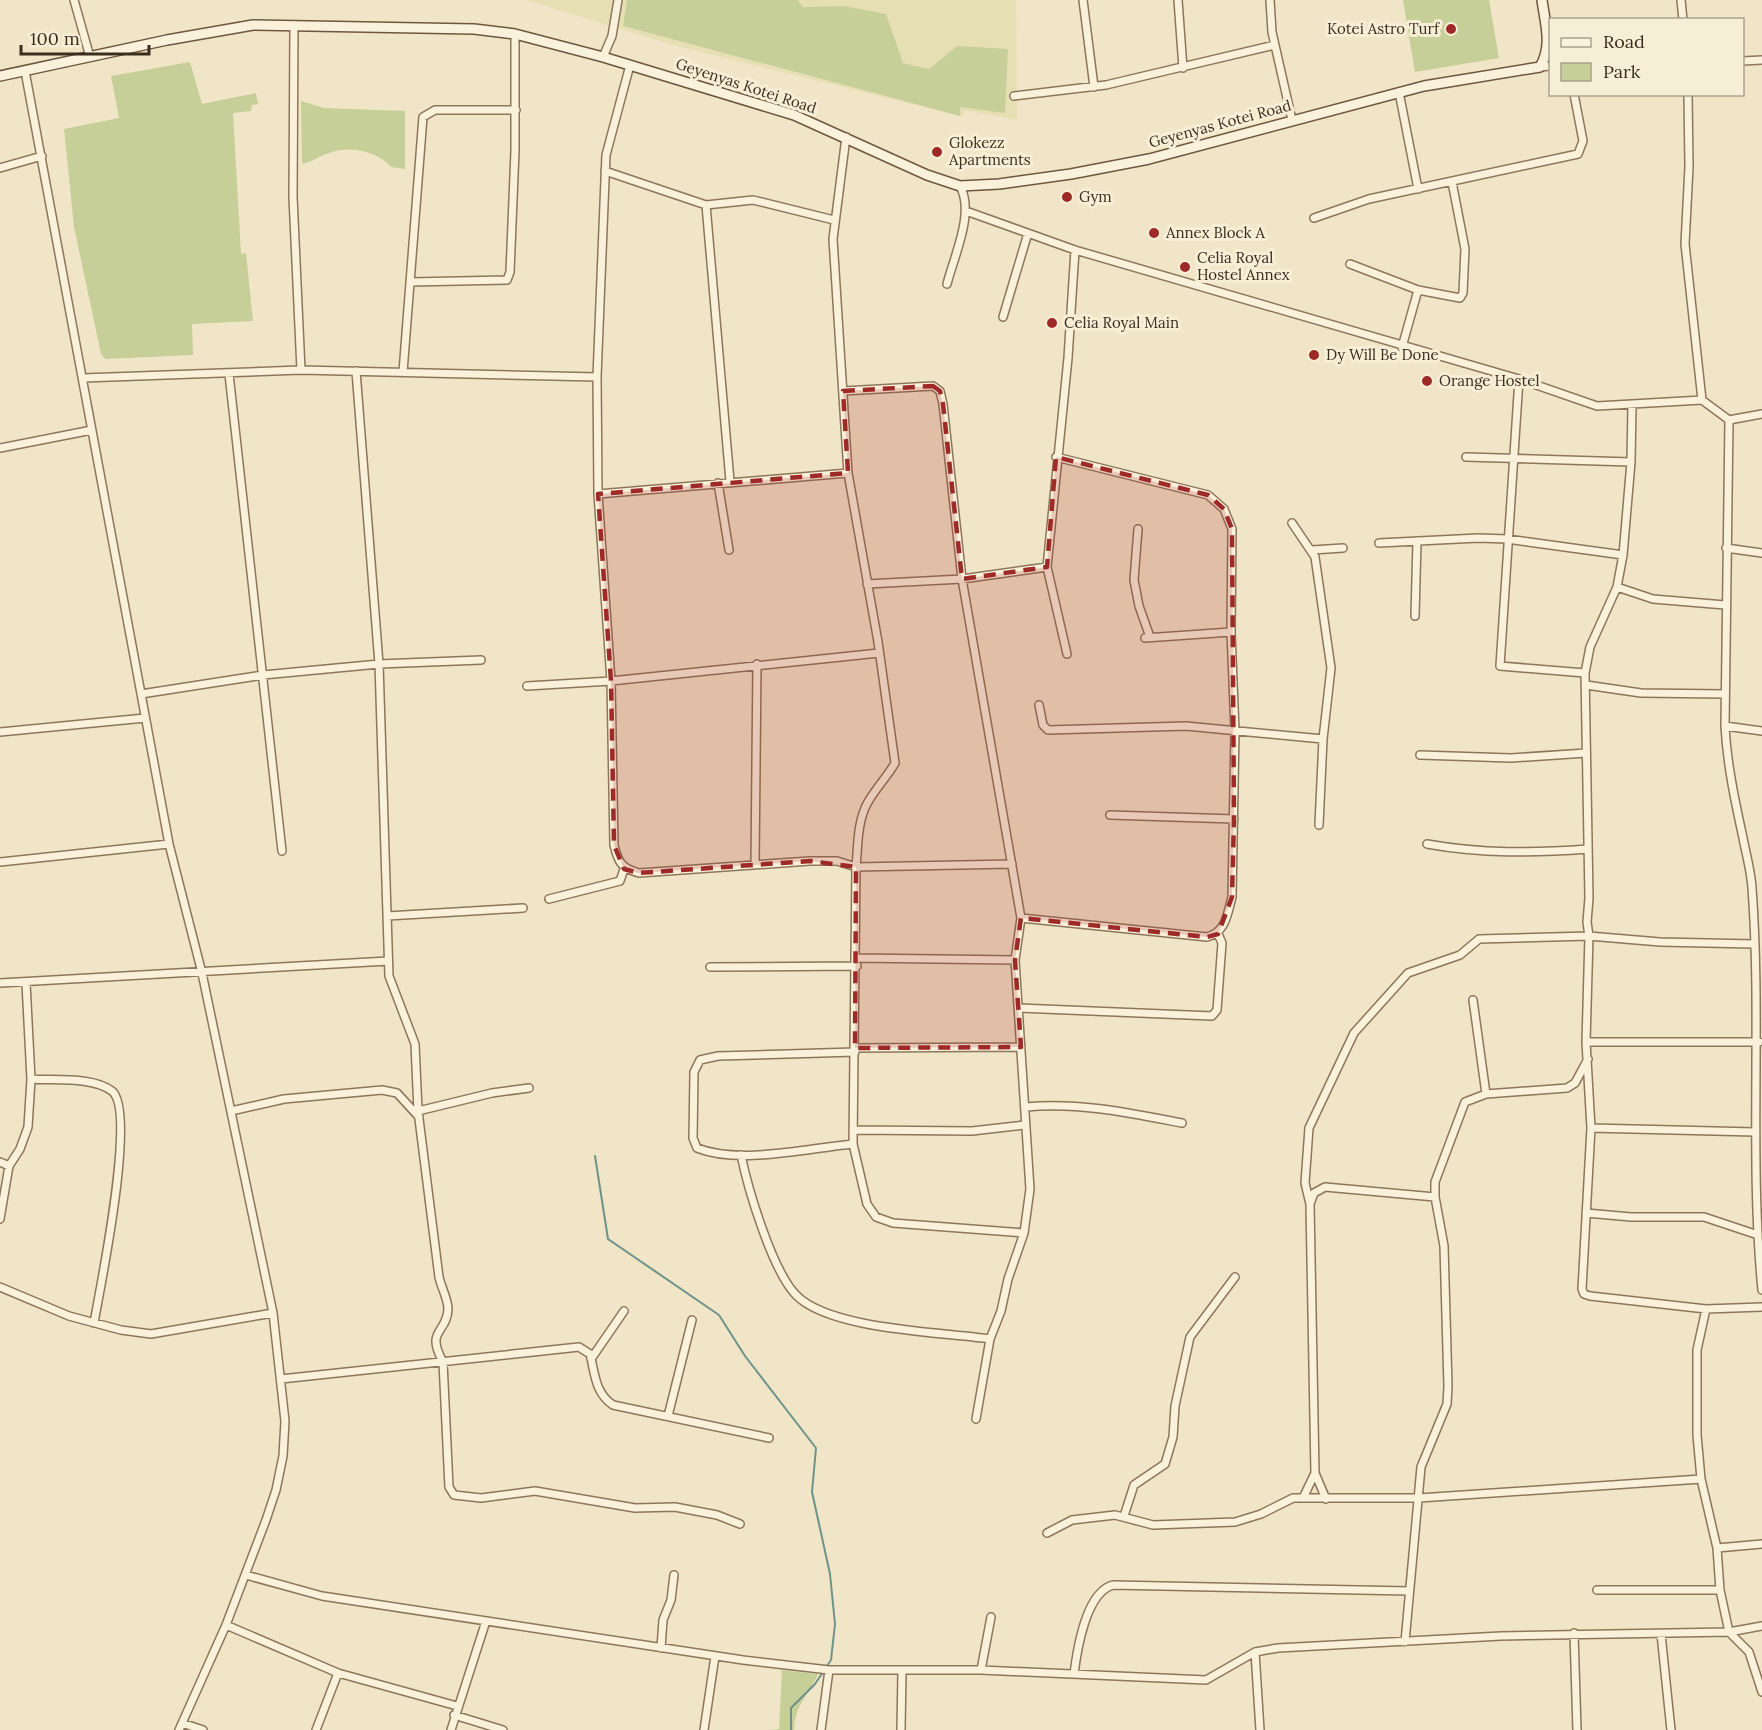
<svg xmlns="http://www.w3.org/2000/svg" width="1762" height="1730" viewBox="0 0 1762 1730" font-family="Lora,serif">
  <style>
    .farmland { fill: #e6dfb3 }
    .green { fill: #c7cf99 }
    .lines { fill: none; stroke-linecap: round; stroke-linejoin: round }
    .stream { stroke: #6e938a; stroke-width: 2 }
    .street-casing { stroke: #8d765b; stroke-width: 10 }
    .secondary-casing { stroke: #6e573e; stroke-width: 12 }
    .street { stroke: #faf1da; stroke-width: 7 }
    .secondary { stroke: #faf1da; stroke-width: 9 }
    .marked { fill: #9e2a28; fill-opacity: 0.2; stroke: #9e2a28; stroke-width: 4.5; stroke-dasharray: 12 8; stroke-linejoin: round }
    .poi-dot { fill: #9e2a28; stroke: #f7eed6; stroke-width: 2 }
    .labels { text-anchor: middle; stroke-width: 6; stroke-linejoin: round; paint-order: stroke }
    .poi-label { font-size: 15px; fill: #3c2e1f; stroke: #f7eed6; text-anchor: start }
    .street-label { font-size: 15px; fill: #3c2e1f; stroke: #f7eed6 }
  </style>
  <rect width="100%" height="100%" fill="#f0e5c6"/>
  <!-- farmland -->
  <path class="farmland" d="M526,0h101l-4,26 336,90 -2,-70 -28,23 -26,-6 -59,-57 -41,1 -5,-7h218l1,120 -53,-10 -1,7 -293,-73z"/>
  <!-- green -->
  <path class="green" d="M627,0h171l5,7 41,-1 42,8 17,49 26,6 28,-23 51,3 -3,64 -45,-6v9l-337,-90z
    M1403,0h86l10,58 -84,14z
    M190,62l12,42 54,-11 2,11 -6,1 -1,6 -18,2 8,141 5,-1 7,68 -61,3 1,31 -88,4 -4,-5 -27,-127 -10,-98 55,-11 -8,-42z
    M301,101l23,7 81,3v58l-14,-2c-14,-16 -41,-22 -62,-14 -10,3 -17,9 -27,11z
    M782,1670l36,4c-10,22 -23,31 -24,56h-25l10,-1z"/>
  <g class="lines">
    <!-- stream -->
    <path class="stream" d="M595,1156l13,83 111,76 26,41 71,92 -4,44 18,82 5,50 -4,36 -16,24 -24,24v22"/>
    <defs>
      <path id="street" d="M74,0l16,57
        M1083,0l11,87
        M1178,0l5,68
        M1270,0l2,32 20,88
        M1681,0l2,20
        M294,25l-1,172 8,173
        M603,57l9,-21 6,-36
        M1742,61l20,-1
        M630,65l-24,90 -9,222 1,117 13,187 3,164c4,17 7,23 25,28l171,-12h27l19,6 156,-3
        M1540,67l10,-1
        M25,71l144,773 33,129 71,340 12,108 -2,35 -7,34 -10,30 -40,105 -47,105
        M1399,92l19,97
        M1688,94l1,73 -4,77 17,156
        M1014,96l92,-11 169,-40
        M846,137l-13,102 15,234 30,169 17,121c-8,14 -19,25 -27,39 -11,19 -10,44 -12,65l-3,277 14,60 9,13 17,6 131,10
        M0,168l42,-12
        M605,171l101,34 47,-5 81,20
        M706,205l24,276
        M966,211l109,39 444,129 78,27 105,-6 27,20 33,-6
        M1314,218l55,-19 209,-45 5,-13 -9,-47
        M1350,264l68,26 42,8 3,-5 2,-44 -13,-67
        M410,282l97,-2 3,-8 5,-121v-117
        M947,284c7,-28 28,-71 13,-98
        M1003,317l25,-84
        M1402,347l16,-57
        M356,371l23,293 10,312 26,68 3,67 21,166c2,10 9,22 9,32 -1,25 -23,20 -5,53l6,125 5,8 27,3 54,-7 100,17 40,-1 42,8 23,9
        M403,372l20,-255 12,-7h81
        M229,374l53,477
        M83,378l218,-8 296,7
        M1519,379l-19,287 85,7
        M1632,405l-1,57 -8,93 -6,32 -27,60 -5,26 4,225 -2,24 2,14 -3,106 5,86 -9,161 2,5 6,2 116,13
        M1729,420l-4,306c2,38 10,75 18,112 3,16 8,33 9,50 10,133 -3,268 10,402
        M0,448l92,-18
        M1466,457l165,5
        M718,483l11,67
        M598,494l250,-21
        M1292,523l23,34 16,111 -8,71 -4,86
        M1138,529l-4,51 5,26 11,31
        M1379,543l99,-5 29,1 116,16
        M1726,548l36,5
        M1312,550l31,-2
        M867,584l95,-5 85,-12
        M1617,587l36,12 72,6
        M1415,616l2,-75
        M1145,638l86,-6
        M1067,654l-20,-87 21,-209 7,-108
        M1586,685l55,8 84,1
        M527,686l84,-5 268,-28
        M141,694l122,-19 116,-11 102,-4
        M1039,705l4,20 5,5 138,-4 137,13
        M1725,726l37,5
        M0,732l145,-14
        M1420,755l91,3 75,-5
        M1110,815l124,4
        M1427,844c56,10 105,9 161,5
        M0,862l169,-18
        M755,864l2,-200
        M549,899l71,-18 4,-12
        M387,916l136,-8
        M1021,918l186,19c19,-5 20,-22 25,-40l3,-166 -4,-99 1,-103 -8,-20 -16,-14 -152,-38
        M857,958l158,2
        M710,967l147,-1
        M0,983l388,-22
        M1473,1000l13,94
        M1019,1008l193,8 5,-6 5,-67 -4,-9
        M1586,1042h173
        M855,1048l166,-1
        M31,1079c23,2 61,-3 81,12 25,20 -12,197 -18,232
        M1026,1107c53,-5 104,6 156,16
        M231,1111l53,-12 98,-9 15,3 22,24
        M418,1111l74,-18 37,-5
        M1591,1128l164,4
        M853,1130l119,1 52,-6
        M853,1144c-45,4 -113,21 -156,4l-4,-10 1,-66 6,-12 18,-4 137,-4
        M741,1155c7,34 31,115 55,140 34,35 146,37 194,44l11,-28 7,-32 16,-46 6,-44 -15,-229 6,-42 -59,-339 -19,-175 -3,-13 -7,-5 -90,5
        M0,1162l9,4
        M1310,1204l-5,-21 4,-55 45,-95 54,-60 52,-18 19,-16 110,-3 71,6 94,2
        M1586,1213l45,4h73l54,18
        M0,1219l9,-53 11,-17 8,-22 3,-48 -5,-96
        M0,1287l69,29 52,14 30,4 122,-21
        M1762,1307l-56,2 -9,41v85l4,44 16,69 3,42 9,42 20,20 13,40
        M591,1359l33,-48
        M281,1379l298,-32 11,7c5,20 5,39 23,51l156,33
        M668,1416l24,-96
        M976,1419l14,-80
        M1303,1498l12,-25
        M1326,1499l-11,-26 -5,-269 4,-11 11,-6 110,10
        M1124,1516l10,-31 31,-21 8,-27 2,-31 15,-69 45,-60
        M1047,1533l25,-13 43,-5 38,10 82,-3 26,-8 32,-16h126l282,-19
        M1717,1548l45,-4
        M246,1575l76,21 421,64 86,10h152l225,10 49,-28 23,-4 223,-12 228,-4 33,-6
        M1597,1590h123
        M226,1625l112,48 119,33
        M1574,1633l3,97
        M1661,1634l10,96
        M1405,1642l16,-175 26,-63 1,-18 -4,-140 -9,-49v-15l30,-80 21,-8 81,-6 8,-5 13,-24
        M661,1648l2,-28 8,-20 3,-25
        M1255,1652l5,78
        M981,1670l10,-53
        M1074,1674c3,-24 12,-82 39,-89l296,6
        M454,1715l49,15
        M182,1723l21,7
        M316,1730l22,-57
        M451,1730l35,-109
        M704,1730l11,-74
        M821,1730l8,-60
        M901,1730l1,-59"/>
      <path id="secondary" d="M0,76l167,-36 86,-15 221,4 41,5 88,23 191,58 133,60 33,11 39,-2 72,-10 78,-15 275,-73 116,-19c13,-22 5,-43 2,-67"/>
    </defs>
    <!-- street casing -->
    <use href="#street" class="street-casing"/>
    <!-- secondary casing -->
    <use href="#secondary" class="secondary-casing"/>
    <!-- street -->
    <use href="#street" class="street"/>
    <!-- secondary -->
    <use href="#secondary" class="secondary"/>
  </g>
  <!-- marked area -->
  <path class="marked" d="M933,386l7,5 3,13 19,175 85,-12 9,-110 152,38 16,14 8,20 2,290 -2,78 -14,37 -11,3 -186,-19 -6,42 6,87 -166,1 1,-181 -46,-6 -171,12 -15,-4 -10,-24 -3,-164 -13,-187 250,-21 -5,-82z"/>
  <!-- markers -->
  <g class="poi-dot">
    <circle cx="1451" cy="29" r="6"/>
    <circle cx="937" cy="152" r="6"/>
    <circle cx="1067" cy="197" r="6"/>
    <circle cx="1154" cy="233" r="6"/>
    <circle cx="1185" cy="267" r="6"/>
    <circle cx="1052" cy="323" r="6"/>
    <circle cx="1314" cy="355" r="6"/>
    <circle cx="1427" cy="381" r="6"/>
  </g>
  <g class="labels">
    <!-- poi labels -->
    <g class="poi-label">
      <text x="1439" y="34" text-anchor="end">Kotei Astro Turf</text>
      <text x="949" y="148">Glokezz<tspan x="949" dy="17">Apartments</tspan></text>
      <text x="1079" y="202">Gym</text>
      <text x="1166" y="238">Annex Block A</text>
      <text x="1197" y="263">Celia Royal<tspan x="1197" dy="17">Hostel Annex</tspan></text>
      <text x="1064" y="328">Celia Royal Main</text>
      <text x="1326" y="360">Dy Will Be Done</text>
      <text x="1439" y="386">Orange Hostel</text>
    </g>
    <!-- street labels -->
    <g class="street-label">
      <text transform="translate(746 86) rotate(18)" y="5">Geyenyas Kotei Road</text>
      <text transform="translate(1220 124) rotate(-15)" y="5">Geyenyas Kotei Road</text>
    </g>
  </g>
  <!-- legend -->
  <rect x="1549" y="18" width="195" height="78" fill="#f7eed6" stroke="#aca18d" stroke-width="1.5"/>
  <rect x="1561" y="38" width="30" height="9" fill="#faf1da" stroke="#aca18d" stroke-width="1.5"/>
  <text x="1603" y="48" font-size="18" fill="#3c2e1f">Road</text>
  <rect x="1561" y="63" width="30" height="18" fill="#c7cf99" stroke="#aca18d" stroke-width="1.5"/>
  <text x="1603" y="78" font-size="18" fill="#3c2e1f">Park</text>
  <!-- scale -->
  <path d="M21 45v9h128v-9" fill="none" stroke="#3c2e1f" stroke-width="3"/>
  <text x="30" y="45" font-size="18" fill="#3c2e1f" stroke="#f7eed6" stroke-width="4.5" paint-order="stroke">100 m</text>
</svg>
